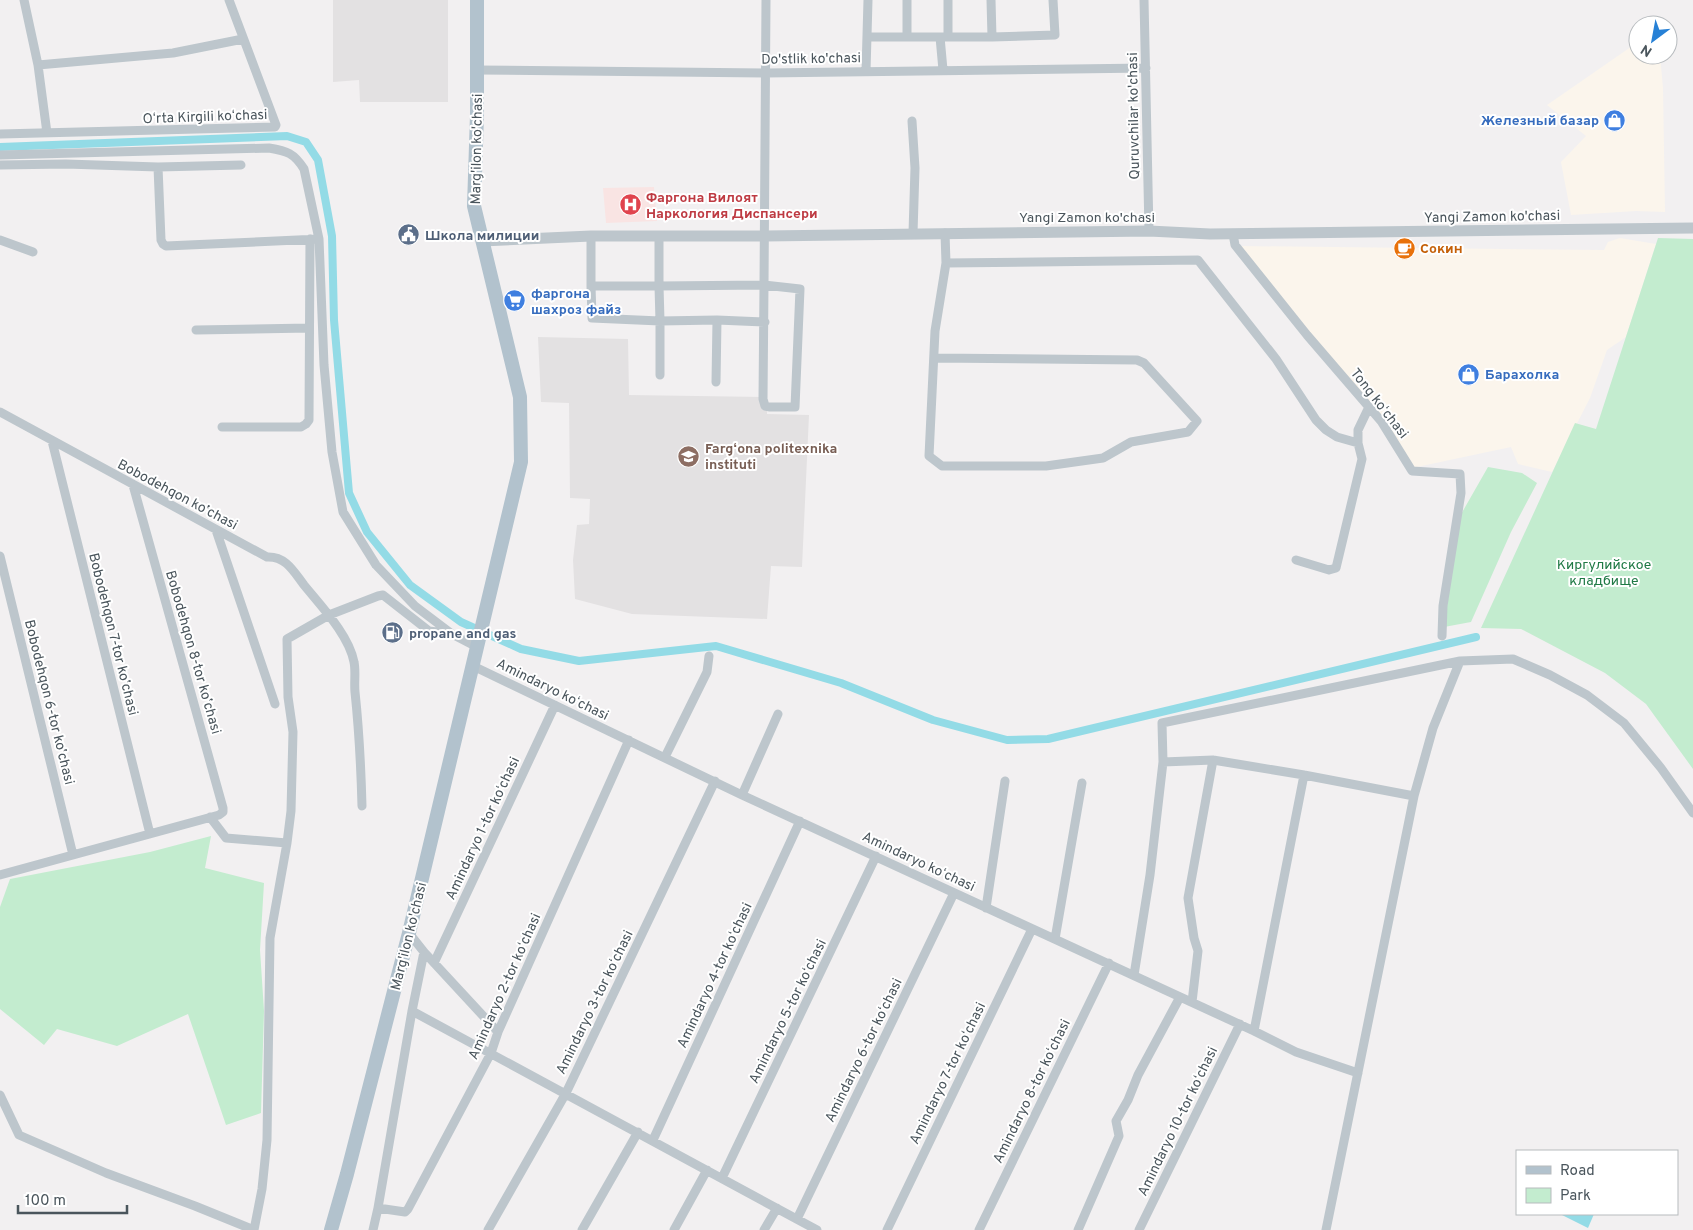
<svg xmlns="http://www.w3.org/2000/svg" width="1693" height="1230" viewBox="0 0 1693 1230" font-family="Overpass,sans-serif">
  <style>
    .commercial { fill: #fbf5ec }
    .education { fill: #e3e1e2 }
    .medical { fill: #f9e4e3 }
    .green { fill: #c3eccf }
    .water { fill: #93dbe6 }
    .lines { fill: none; stroke-linecap: round; stroke-linejoin: round }
    .canal { stroke: #93dbe6; stroke-width: 8 }
    .minor { stroke: #bdc6cc; stroke-width: 9 }
    .tertiary { stroke: #bdc6cc; stroke-width: 11 }
    .primary { stroke: #b2c2cd; stroke-width: 14 }
    .labels { text-anchor: middle; stroke-width: 4; stroke-linejoin: round; paint-order: stroke }
    .street-label { font-size: 14px; fill: #4a555c; stroke: #fff }
    .shop-label { font-size: 14px; font-weight: bold; fill: #366cbe; stroke: #fff; text-anchor: start }
    .health-label { font-size: 14px; font-weight: bold; fill: #be3a42; stroke: #fff; text-anchor: start }
    .service-label { font-size: 14px; font-weight: bold; fill: #4e5e75; stroke: #fff; text-anchor: start }
    .food-label { font-size: 14px; font-weight: bold; fill: #c56008; stroke: #fff; text-anchor: start }
    .education-label { font-size: 14px; font-weight: bold; fill: #785e54; stroke: #fff; text-anchor: start }
    .park-label { font-size: 14px; fill: #1f7945; stroke: #fff }
  </style>
  <rect width="100%" height="100%" fill="#f2f0f1"/>
  <!-- commercial -->
  <path class="commercial" d="M1638,42v13h22l3,33 2,124 -29,-1 -65,4 -10,-53 25,-26 -39,-31z
    M1620,238l36,6 -30,93 -19,13 -17,48 -38,74 -34,-8 -7,-17 -99,21 -36,-49 -139,-173 367,4 4,-8z"/>
  <!-- education -->
  <path class="education" d="M333,0h115v102h-88l-1,-22 -26,2z
    M538,337l90,2 1,56 138,2v17l42,1 -7,152 -31,-1 -4,53 -135,-5 -57,-15 -2,-39 4,-35 12,-1 1,-25 -20,-1 -1,-95 -28,-1z"/>
  <!-- medical -->
  <path class="medical" d="M654,187l3,34 -51,2 -3,-35z"/>
  <!-- green -->
  <path class="green" d="M1658,238l35,1v530l-47,-65 -41,-31 -84,-44 -40,-1 94,-205 21,6z
    M1488,467l34,6 15,10 -26,49 -40,90 -27,5 16,-111z
    M211,836l-6,32 59,15 -4,67 4,61 -3,102 -35,12 -38,-111 -71,32 -60,-17 -13,16 -44,-36v-102l10,-28 140,-27z"/>
  <!-- water -->
  <path class="water" d="M1560,1214h34l-6,14z"/>
  <g class="lines">
    <!-- canal -->
    <path class="canal" d="M0,147l287,-11 19,6 12,18 14,76 2,84 15,173 18,39 43,53 51,37 60,27 58,12 137,-15 125,37 92,37 74,20 41,-1 428,-102"/>
    <!-- minor -->
    <path class="minor" d="M24,0l14,65 9,68
      M907,0v37
      M948,0v37
      M991,0l1,37
      M1144,0l5,231
      M867,37h125l63,-2 -2,-35
      M940,37l3,33
      M38,65l135,-12 70,-14
      M477,70l289,3 380,-5
      M866,71l2,-71
      M912,121l3,47 -2,65
      M0,134l275,-7 1,-2 -47,-125
      M0,155l269,-7c18,3 25,5 35,21l15,70 5,126 8,87 11,60 33,53 39,41 37,28
      M0,165l66,-1 92,3 3,73 2,4 3,2 153,-7
      M158,167l83,-2
      M1233,234l2,11 72,90 74,86 31,50 48,3 1,19 -18,113 -1,30
      M591,236v50
      M659,236v50h-68l1,32 68,3v54
      M0,240l33,12
      M946,263l252,-3 78,99 40,61 10,10 11,7 21,6 4,16 -26,109 -7,2 -33,-10
      M717,320l48,2
      M196,330l113,-2
      M934,358l203,2 7,3 53,58 -9,11 -57,10 -28,16 -57,8h-104l-13,-10 6,-125 11,-68 -1,-30
      M716,382l1,-62 -57,1 -1,-35 105,-1 -1,114 2,7 5,1h25l5,-118 -36,-4 2,-285
      M0,412l267,145c19,-1 27,15 37,28 17,21 45,50 50,77 2,9 0,20 1,30 4,38 6,76 7,114
      M222,427h79l5,-3 3,-4 1,-181
      M52,441l98,393
      M1358,443v-13l11,-23
      M216,530l59,174
      M0,556l73,299
      M473,666l269,129 512,236 42,21 62,21
      M665,757l42,-85 2,-16
      M742,795l36,-81
      M1414,796l-110,-21 -91,-15 -50,2 -1,-39 298,-62 53,-2 37,16 37,20 37,28 37,45 32,45
      M210,817l16,21 61,5
      M0,875l219,-60 4,-3v-4l-90,-323
      M986,908l19,-127
      M409,933l15,19 74,80
      M1055,939l27,-156
      M434,963l121,-258
      M1134,975l16,-100 13,-113
      M1192,1002l6,-51 -4,-13 -6,-40 25,-138
      M412,1011l405,219
      M1254,1031l50,-256
      M0,1095l19,40 87,38 89,33 59,24
      M653,1140l147,-319
      M722,1178l154,-322
      M378,1208l27,4 3,-3 83,-156 7,-21 131,-292
      M797,1219l157,-326
      M254,1230l8,-41 5,-49 3,-202 17,-95 4,-32 2,-79 -5,-35 -1,-58 42,-24 49,-19 5,-1 46,36 23,3 25,13
      M373,1230l5,-22 34,-197 12,-59
      M488,1230l78,-137 149,-312
      M582,1230l56,-98
      M674,1230l33,-60
      M764,1230l13,-22
      M887,1230l145,-301
      M979,1230l130,-267
      M1078,1230l41,-94 -3,-15 12,-21 10,-25 42,-78
      M1139,1230l101,-206
      M1326,1230l88,-434 19,-68 27,-67"/>
    <!-- tertiary -->
    <path class="tertiary" d="M482,241l109,-5h174l384,-5 61,3 483,-6"/>
    <!-- primary -->
    <path class="primary" d="M331,1230l16,-56 62,-241 112,-471 -1,-65 -46,-191 3,-91v-115"/>
  </g>
  <!-- icons -->
  <defs>
    <symbol id="shop-disc" viewBox="-11 -11 22 22"><circle r="9.5" fill="#3f7fe0" stroke="#fff"/><path d="M-5-2.5h2.3a2.7 3.5 0 0 1 5.4 0H5L5.5 6h-11ZM-1.5-2.5h3a1.5 2.3 0 0 0-3 0Z" fill="#fff"/></symbol>
    <symbol id="hospital-disc" viewBox="-11 -11 22 22"><circle r="9.5" fill="#e0444e" stroke="#fff"/><path d="M-5-5h3v3.5h4V-5h3V5h-3V1.5h-4V5h-3Z" fill="#fff"/></symbol>
    <symbol id="civic-disc" viewBox="-11 -11 22 22"><circle r="9.5" fill="#5c6f8a" stroke="#fff"/><path d="M-.6-6.5H3V-4.5H.6V-3L4-1V1h2V6H-6V1h2V-1L-.6-3ZM-1.2 2.5V6h2.4V2.5Z" fill="#fff"/></symbol>
    <symbol id="cafe-disc" viewBox="-11 -11 22 22"><circle r="9.5" fill="#e8710a" stroke="#fff"/><path d="M-5.5-4.5H6V0H3Q3 3.5 0 3.5H-2.5Q-5.5 3.5-5.5 0ZM3-3.2v2h1.7v-2ZM-6 4.5H4V6H-6Z" fill="#fff"/></symbol>
    <symbol id="supermarket-disc" viewBox="-11 -11 22 22"><circle r="9.5" fill="#3f7fe0" stroke="#fff"/><path d="M-6-5.5h2.5l.6 2H6L4.5 2H-2.5L-4.4-4H-6ZM-1.5 3.2a1.3 1.3 0 1 0 .1 0ZM3 3.2a1.3 1.3 0 1 0 .1 0Z" fill="#fff"/></symbol>
    <symbol id="university-disc" viewBox="-11 -11 22 22"><circle r="9.5" fill="#8d6e63" stroke="#fff"/><path d="M0-5L7-2L0 1L-7-2ZM-4 1L0 2.5L4 1V4Q0 6-4 4Z" fill="#fff"/></symbol>
    <symbol id="fuel-disc" viewBox="-11 -11 22 22"><circle r="9.5" fill="#5c6f8a" stroke="#fff"/><path d="M-5.5-6h7V0h2V4h1.3V-2.5L3-4.5l.8-.8L6-3V5H2.5V1h-1V6h-7ZM-4.2-4.7v3.2H.2V-4.7Z" fill="#fff"/></symbol>
  </defs>
  <g fill-rule="evenodd">
    <use href="#shop-disc" x="1602" y="108" width="25" height="25"/>
    <use href="#hospital-disc" x="618" y="192" width="25" height="25"/>
    <use href="#civic-disc" x="396" y="222" width="25" height="25"/>
    <use href="#cafe-disc" x="1392" y="236" width="25" height="25"/>
    <use href="#supermarket-disc" x="502" y="288" width="25" height="25"/>
    <use href="#shop-disc" x="1456" y="362" width="25" height="25"/>
    <use href="#university-disc" x="676" y="444" width="25" height="25"/>
    <use href="#fuel-disc" x="380" y="620" width="25" height="25"/>
  </g>
  <g class="labels">
    <!-- street labels -->
    <g class="street-label">
      <text transform="translate(811 58) rotate(-1)" y="5">Do'stlik ko'chasi</text>
      <text transform="translate(205 116) rotate(-2)" y="5">Oʻrta Kirgili koʻchasi</text>
      <text transform="translate(1133 116) rotate(-91)" y="5">Quruvchilar ko'chasi</text>
      <text transform="translate(476 149) rotate(-89)" y="5">Marg'ilon ko'chasi</text>
      <text transform="translate(1492 216) rotate(-1)" y="5">Yangi Zamon ko'chasi</text>
      <text x="1087" y="222">Yangi Zamon ko'chasi</text>
      <text transform="translate(1380 403) rotate(52)" y="5">Tong koʻchasi</text>
      <text transform="translate(178 494) rotate(28)" y="5">Bobodehqon koʼchasi</text>
      <text transform="translate(114 634) rotate(76)" y="5">Bobodehqon 7-tor koʼchasi</text>
      <text transform="translate(194 652) rotate(74)" y="5">Bobodehqon 8-tor koʼchasi</text>
      <text transform="translate(553 689) rotate(26)" y="5">Amindaryo koʻchasi</text>
      <text transform="translate(50 702) rotate(76)" y="5">Bobodehqon 6-tor koʼchasi</text>
      <text transform="translate(482 828) rotate(-65)" y="5">Amindaryo 1-tor koʻchasi</text>
      <text transform="translate(919 861) rotate(25)" y="5">Amindaryo koʻchasi</text>
      <text transform="translate(408 936) rotate(-76)" y="5">Marg'ilon ko'chasi</text>
      <text transform="translate(714 975) rotate(-65)" y="5">Amindaryo 4-tor koʻchasi</text>
      <text transform="translate(504 986) rotate(-66)" y="5">Amindaryo 2-tor koʻchasi</text>
      <text transform="translate(594 1002) rotate(-64)" y="5">Amindaryo 3-tor koʻchasi</text>
      <text transform="translate(787 1011) rotate(-64)" y="5">Amindaryo 5-tor koʻchasi</text>
      <text transform="translate(863 1050) rotate(-64)" y="5">Amindaryo 6-tor koʻchasi</text>
      <text transform="translate(947 1073) rotate(-64)" y="5">Amindaryo 7-tor koʻchasi</text>
      <text transform="translate(1031 1091) rotate(-64)" y="5">Amindaryo 8-tor koʻchasi</text>
      <text transform="translate(1177 1121) rotate(-64)" y="5">Amindaryo 10-tor koʻchasi</text>
    </g>
    <!-- shop labels -->
    <g class="shop-label">
      <text x="1599" y="125" text-anchor="end">Железный базар</text>
      <text x="531" y="298">фаргона<tspan x="531" dy="16">шахроз файз</tspan></text>
      <text x="1485" y="379">Барахолка</text>
    </g>
    <!-- health labels -->
    <g class="health-label">
      <text x="646" y="202">Фаргона Вилоят<tspan x="646" dy="16">Наркология Диспансери</tspan></text>
    </g>
    <!-- service labels -->
    <g class="service-label">
      <text x="425" y="240">Школа милиции</text>
      <text x="409" y="638">propane and gas</text>
    </g>
    <!-- food labels -->
    <g class="food-label">
      <text x="1420" y="253">Сокин</text>
    </g>
    <!-- education labels -->
    <g class="education-label">
      <text x="705" y="453">Fargʻona politexnika<tspan x="705" dy="16">instituti</tspan></text>
    </g>
    <!-- park labels -->
    <g class="park-label">
      <text x="1604" y="569">Киргулийское<tspan x="1604" dy="16">кладбище</tspan></text>
    </g>
  </g>
  <!-- legend -->
  <rect x="1516" y="1150" width="162" height="65" fill="#ffffff" stroke="#b7bbbe"/>
  <rect x="1526" y="1166" width="25" height="8" fill="#b2c2cd" stroke="#b7bbbe"/>
  <text x="1560" y="1175" font-size="15" fill="#4a555c">Road</text>
  <rect x="1526" y="1188" width="25" height="15" fill="#c3eccf" stroke="#b7bbbe"/>
  <text x="1560" y="1200" font-size="15" fill="#4a555c">Park</text>
  <!-- north arrow -->
  <g transform="translate(1653 40) rotate(212)"><circle r="24" fill="#ffffff" stroke="#b7bbbe"/>
  <path d="M0-4L9 19L0 12L-9 19Z" fill="#2781d6"/>
  <text y="-8" font-size="14" font-weight="bold" text-anchor="middle" fill="#4a555c">N</text>
  </g>
  <!-- scale -->
  <path d="M18 1205v8h109v-8" fill="none" stroke="#4a555c" stroke-width="2.5"/>
  <text x="25" y="1205" font-size="15" fill="#4a555c" stroke="#ffffff" stroke-width="4" paint-order="stroke">100 m</text>
</svg>
